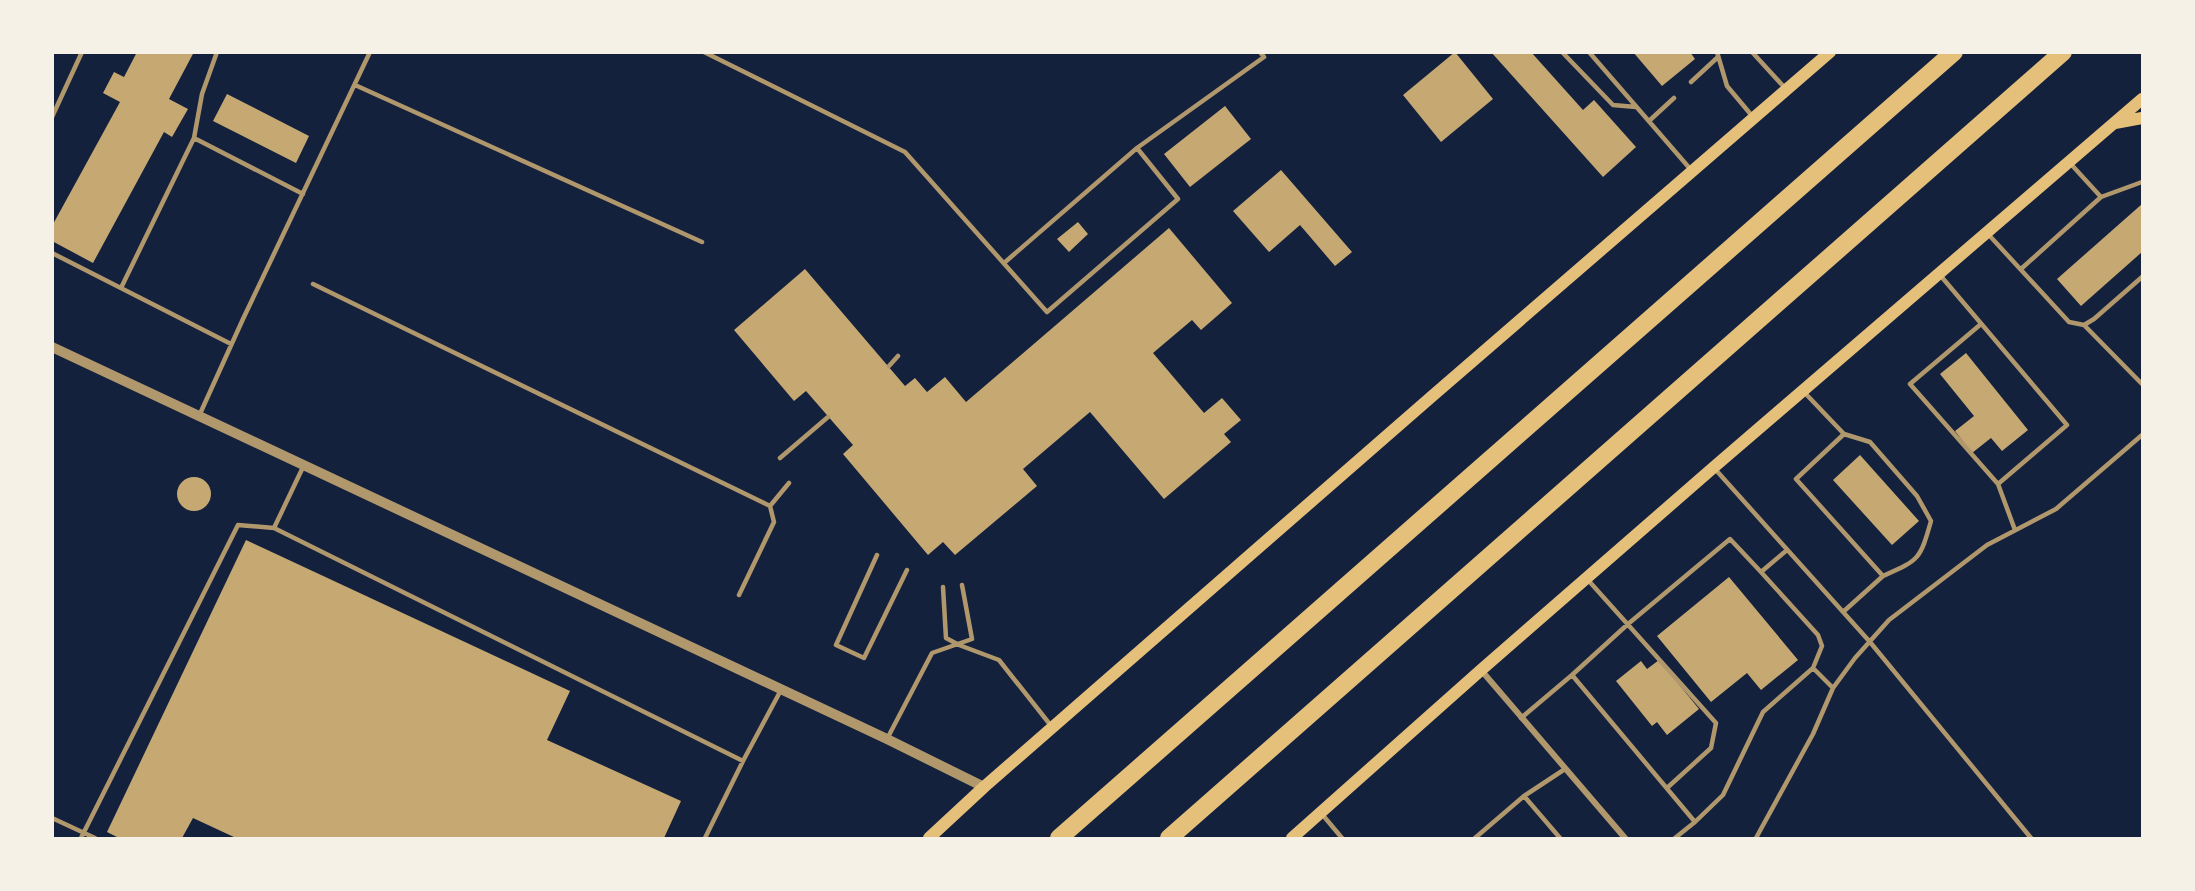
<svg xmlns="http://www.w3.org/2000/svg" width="2195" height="891" viewBox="0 0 2195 891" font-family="Mulish,sans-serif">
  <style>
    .building { fill: #c6a872 }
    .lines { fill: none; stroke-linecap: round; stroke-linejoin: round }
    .service { stroke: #b1986c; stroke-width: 4.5 }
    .minor { stroke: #b1986c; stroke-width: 6 }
    .tertiary { stroke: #b1986c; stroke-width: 10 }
    .secondary { stroke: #e5c07b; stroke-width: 12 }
    .motorway { stroke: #e5c07b; stroke-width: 18 }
  </style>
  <rect width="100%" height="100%" fill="#14213d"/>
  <!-- building -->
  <path class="building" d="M137,52h57l-25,47 19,10 -16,28 -8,-5 -71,131 -41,-22v-15l68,-124 -17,-9 11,-21 10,5z
    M1455,52l38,47 -52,43 -38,-47z
    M1491,52h40l52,58 11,-10 42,47 -33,30z
    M1633,52h57l5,7 -33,27z
    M227,94l82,42 -13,27 -83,-42z
    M1225,106l26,33 -61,48 -26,-33z
    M1281,170l71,82 -17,14 -35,-41 -31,27 -36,-41z
    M2142,204v48l-61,54 -24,-27z
    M1078,222l10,12 -19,18 -12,-13z
    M1169,228l63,75 -31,27 -9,-10 -39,33 51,60 18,-15 19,22 -17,14 7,8 -67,57 -74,-87 -67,57 14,17 -82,69 -12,-13 -15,13 -85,-101 10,-9 -47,-54 -12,10 -60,-71 71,-61 100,117 10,-8 12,14 18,-15 21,25z
    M1966,353l62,77 -26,21 -11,-13 -19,15 -17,-22 19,-15 -34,-42z
    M1860,455l59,66 -27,24 -59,-65z
    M177 494a17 17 0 1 1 34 0a17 17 0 1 1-34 0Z
    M246,540l324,151 -23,49 134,61 -17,37h-428l-43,-20 -11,20h-63l-12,-6z
    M1729,577l69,83 -37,30 -14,-17 -36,29 -54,-66z
    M1659,660l40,49 -32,26 -10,-13 -5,4 -36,-45 25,-20 6,8z"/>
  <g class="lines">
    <!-- service -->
    <path class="service" d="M217,52l-15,42 -8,44 109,56
      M704,52l201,100 142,160 131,-113 -41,-51 -133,115
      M1562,52l51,53 23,2
      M1589,52l103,119
      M1717,52l10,34 26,31
      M1752,52l33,36
      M1691,82l27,-25
      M355,85l347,157
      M52,117l30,-65
      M1649,121l25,-23
      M1137,148l127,-91 -4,-5
      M2069,162l32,35 41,-15
      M1988,234l81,88 15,3 10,-6 48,-42
      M52,253l179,91
      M2021,269l80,-72
      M1940,275l127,150 -69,59 -88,-100 71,-60
      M313,284l457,222 4,16 -35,73
      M121,288l73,-150
      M2084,325l58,59
      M889,366l9,-10
      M1804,392l40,42 26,8 47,54 14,25c-11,39 -12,39 -48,55l-87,-97 48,-45
      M199,416l44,-97 127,-267
      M780,458l48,-41
      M304,465l-30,63 469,233
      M1715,469l155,173 161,196
      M1998,484l17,46
      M770,506l19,-23
      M877,555l-41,90 28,13 43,-88
      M1761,572l57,63 4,11 -9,22 -50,44 -40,83 -28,27 -123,-147 56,-51 102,-85 31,33 26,-22
      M1588,580l128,143 -5,25 -44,40
      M943,587l3,51 13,7 40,15 53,67
      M1843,612l40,-36
      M1813,668l20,20
      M1521,718l51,-43
      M887,739l45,-86 40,-14 -10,-54
      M1524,796l36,42
      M1321,813l21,25
      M52,818l43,20
      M81,838l157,-313 36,3
      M705,838l38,-77 38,-71
      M1475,838l49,-42 41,-27
      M1675,838l20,-16
      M1756,838l57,-104 20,-46 22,-30 34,-38 98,-75 69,-36 86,-74"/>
    <!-- minor -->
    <path class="minor" d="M1481,670l144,168"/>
    <!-- tertiary -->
    <path class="tertiary" d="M52,347l835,392 97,48"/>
    <!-- secondary -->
    <path class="secondary" d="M2115,123l27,-5
      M929,838l55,-51 446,-389 400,-346
      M1292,838l189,-168 233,-203 428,-368"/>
    <!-- motorway -->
    <path class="motorway" d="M1059,838l895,-786
      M1169,838l894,-786"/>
  </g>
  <!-- border -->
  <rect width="2195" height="891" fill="none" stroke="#f6f1e7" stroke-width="108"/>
</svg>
